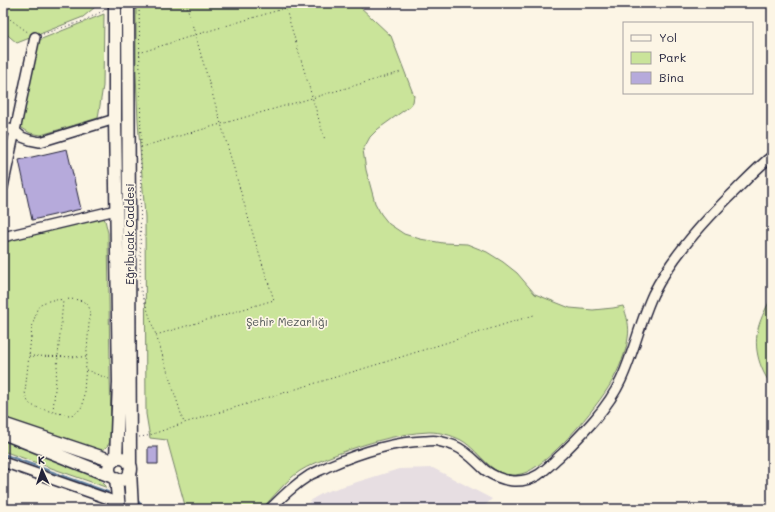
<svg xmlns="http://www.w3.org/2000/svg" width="775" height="512" viewBox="0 0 775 512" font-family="Mali,sans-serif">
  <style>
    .built { fill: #e7dee2 }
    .green { fill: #cae49a; stroke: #76836a }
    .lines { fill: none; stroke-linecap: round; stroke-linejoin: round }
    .stream { stroke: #6282a4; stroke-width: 2 }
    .building { fill: #b6aadb; stroke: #22223b }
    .minor-casing { stroke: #22223b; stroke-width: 12 }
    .major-casing { stroke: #22223b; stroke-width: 15 }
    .path { stroke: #22223b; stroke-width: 1; stroke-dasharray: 1 3; stroke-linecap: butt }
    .minor { stroke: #fcf5e5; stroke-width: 9 }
    .major { stroke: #fcf5e5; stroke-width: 12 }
    .labels { text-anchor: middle; stroke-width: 3.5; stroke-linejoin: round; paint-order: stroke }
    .street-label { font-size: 11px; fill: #22223b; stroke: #fcf5e5 }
    .park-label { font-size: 11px; fill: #4c5253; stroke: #fcf5e5 }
  </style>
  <rect width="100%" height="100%" fill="#fcf5e5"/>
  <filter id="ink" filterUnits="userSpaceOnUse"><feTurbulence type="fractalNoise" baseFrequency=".025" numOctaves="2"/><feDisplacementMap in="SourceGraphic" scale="8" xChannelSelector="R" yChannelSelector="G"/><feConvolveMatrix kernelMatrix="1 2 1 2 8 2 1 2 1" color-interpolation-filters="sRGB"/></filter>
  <g filter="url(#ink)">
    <!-- built -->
    <path class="built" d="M433,468l59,31 -11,10h-179l12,-11 11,-6 74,-23z"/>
    <!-- green -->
    <path class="green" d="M3,3h97l-17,14 -66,26 -14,-12z
      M136,3h220l35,33 23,60 -1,6 -3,4 -32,23 -8,8 -7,13 3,20 9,33 6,11 8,10 15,10 16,5 23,4 24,1 20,8 16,10 14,11 18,21 35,14 23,2 20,-2 10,-2c4,10 7,21 5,32 -2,15 -9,31 -17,45 -13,23 -65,86 -90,91 -29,7 -39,-22 -60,-34 -10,-5 -21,-8 -32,-8 -32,1 -72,14 -102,26 -9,4 -19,8 -27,13 -15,10 -26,26 -39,38h-75l-19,-69 -17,-2 -4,-24 -1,-197 -7,-96 -2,-48z
      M104,14l-1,72 -5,32 -57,17 -11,-2 -8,-5 -3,-3 20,-85z
      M97,217l6,1 2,2 3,13 3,204c-1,8 -6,13 -14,14l-94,-34v-175z
      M772,296v90c-14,-19 -20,-42 -12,-64 3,-9 8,-17 12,-26z
      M3,440l82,29 13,9 10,10 -105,-37z"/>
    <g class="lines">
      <!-- stream -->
      <path class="stream" d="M3,454l105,38
        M139,502l5,7"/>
    </g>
    <!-- building -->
    <path class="building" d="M67,149l14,60 -49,11 -13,-60z
      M148,447h10v17h-10z"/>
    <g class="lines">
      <defs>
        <path id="minor" d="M3,127l12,4 7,6 8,3 10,2 75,-23
          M3,187l32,-150
          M3,237l113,-27
          M3,462l114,40
          M270,509c13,-13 24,-24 40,-34 6,-3 13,-6 19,-9 30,-13 63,-24 95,-25 5,0 10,-1 14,0 5,1 12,3 17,5 12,5 21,16 30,24 16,12 36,15 53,5 9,-6 16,-14 24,-21 22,-22 46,-46 59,-74 13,-28 19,-58 32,-86 19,-38 53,-75 83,-104 12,-12 23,-24 36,-34"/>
        <path id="major" d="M115,3v116l4,263 -3,77
          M128,3l2,462
          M3,424l110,37
          M3,433l110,44
          M109 469a11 11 0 1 1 22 0a11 11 0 1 1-22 0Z
          M130,471l2,38
          M116,478l3,31"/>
      </defs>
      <!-- minor casing -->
      <use href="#minor" class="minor-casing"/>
      <!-- major casing -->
      <use href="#major" class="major-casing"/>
      <!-- path -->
      <path class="path" d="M139,3l2,145 -1,140 16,47 28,88
        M284,3l41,137
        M3,16l4,1 22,16
        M43,34l40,-13 22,-11
        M139,53l56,-18 91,-27
        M141,147l171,-49 89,-26
        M52,300c13,0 34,-5 38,10l-7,95c-3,5 -7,9 -13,10 -6,0 -36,-7 -40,-11 -3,-3 -4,-7 -5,-12l7,-64 5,-19 5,-6z
        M156,335l118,-35 -19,-59 -69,-238
        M29,356l57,1
        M86,370l23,9
        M53,411l10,-110
        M139,437l8,-1 37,-13 198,-60 152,-48"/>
      <!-- minor -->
      <use href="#minor" class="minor"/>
      <!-- major -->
      <use href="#major" class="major"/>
    </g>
  </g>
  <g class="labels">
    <!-- street labels -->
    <g class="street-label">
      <text transform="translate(130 234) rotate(-90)" y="4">Eğribucak Caddesi</text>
    </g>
    <!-- park labels -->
    <g class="park-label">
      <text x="287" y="326">Şehir Mezarlığı</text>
    </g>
  </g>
  <!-- margin -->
  <rect width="775" height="512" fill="none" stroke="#fcf5e5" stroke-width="16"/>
  <rect x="8" y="8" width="759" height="496" fill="none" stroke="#22223b" stroke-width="1.5" filter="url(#ink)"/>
  <!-- legend -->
  <rect x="623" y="22" width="130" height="72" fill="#fcf5e5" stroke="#a5a1a1"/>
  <rect x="631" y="35" width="20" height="6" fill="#fcf5e5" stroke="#a5a1a1"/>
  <text x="659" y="42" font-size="12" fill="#22223b">Yol</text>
  <rect x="631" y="52" width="20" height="12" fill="#cae49a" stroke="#a5a1a1"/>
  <text x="659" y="62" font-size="12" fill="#22223b">Park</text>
  <rect x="631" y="72" width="20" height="12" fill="#b6aadb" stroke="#a5a1a1"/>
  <text x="659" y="82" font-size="12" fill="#22223b">Bina</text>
  <!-- north arrow -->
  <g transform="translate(42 470) rotate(357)" stroke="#fcf5e5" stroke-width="3" paint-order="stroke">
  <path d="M0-3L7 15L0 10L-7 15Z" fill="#22223b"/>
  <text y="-6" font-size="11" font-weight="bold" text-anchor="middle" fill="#22223b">K</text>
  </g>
</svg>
